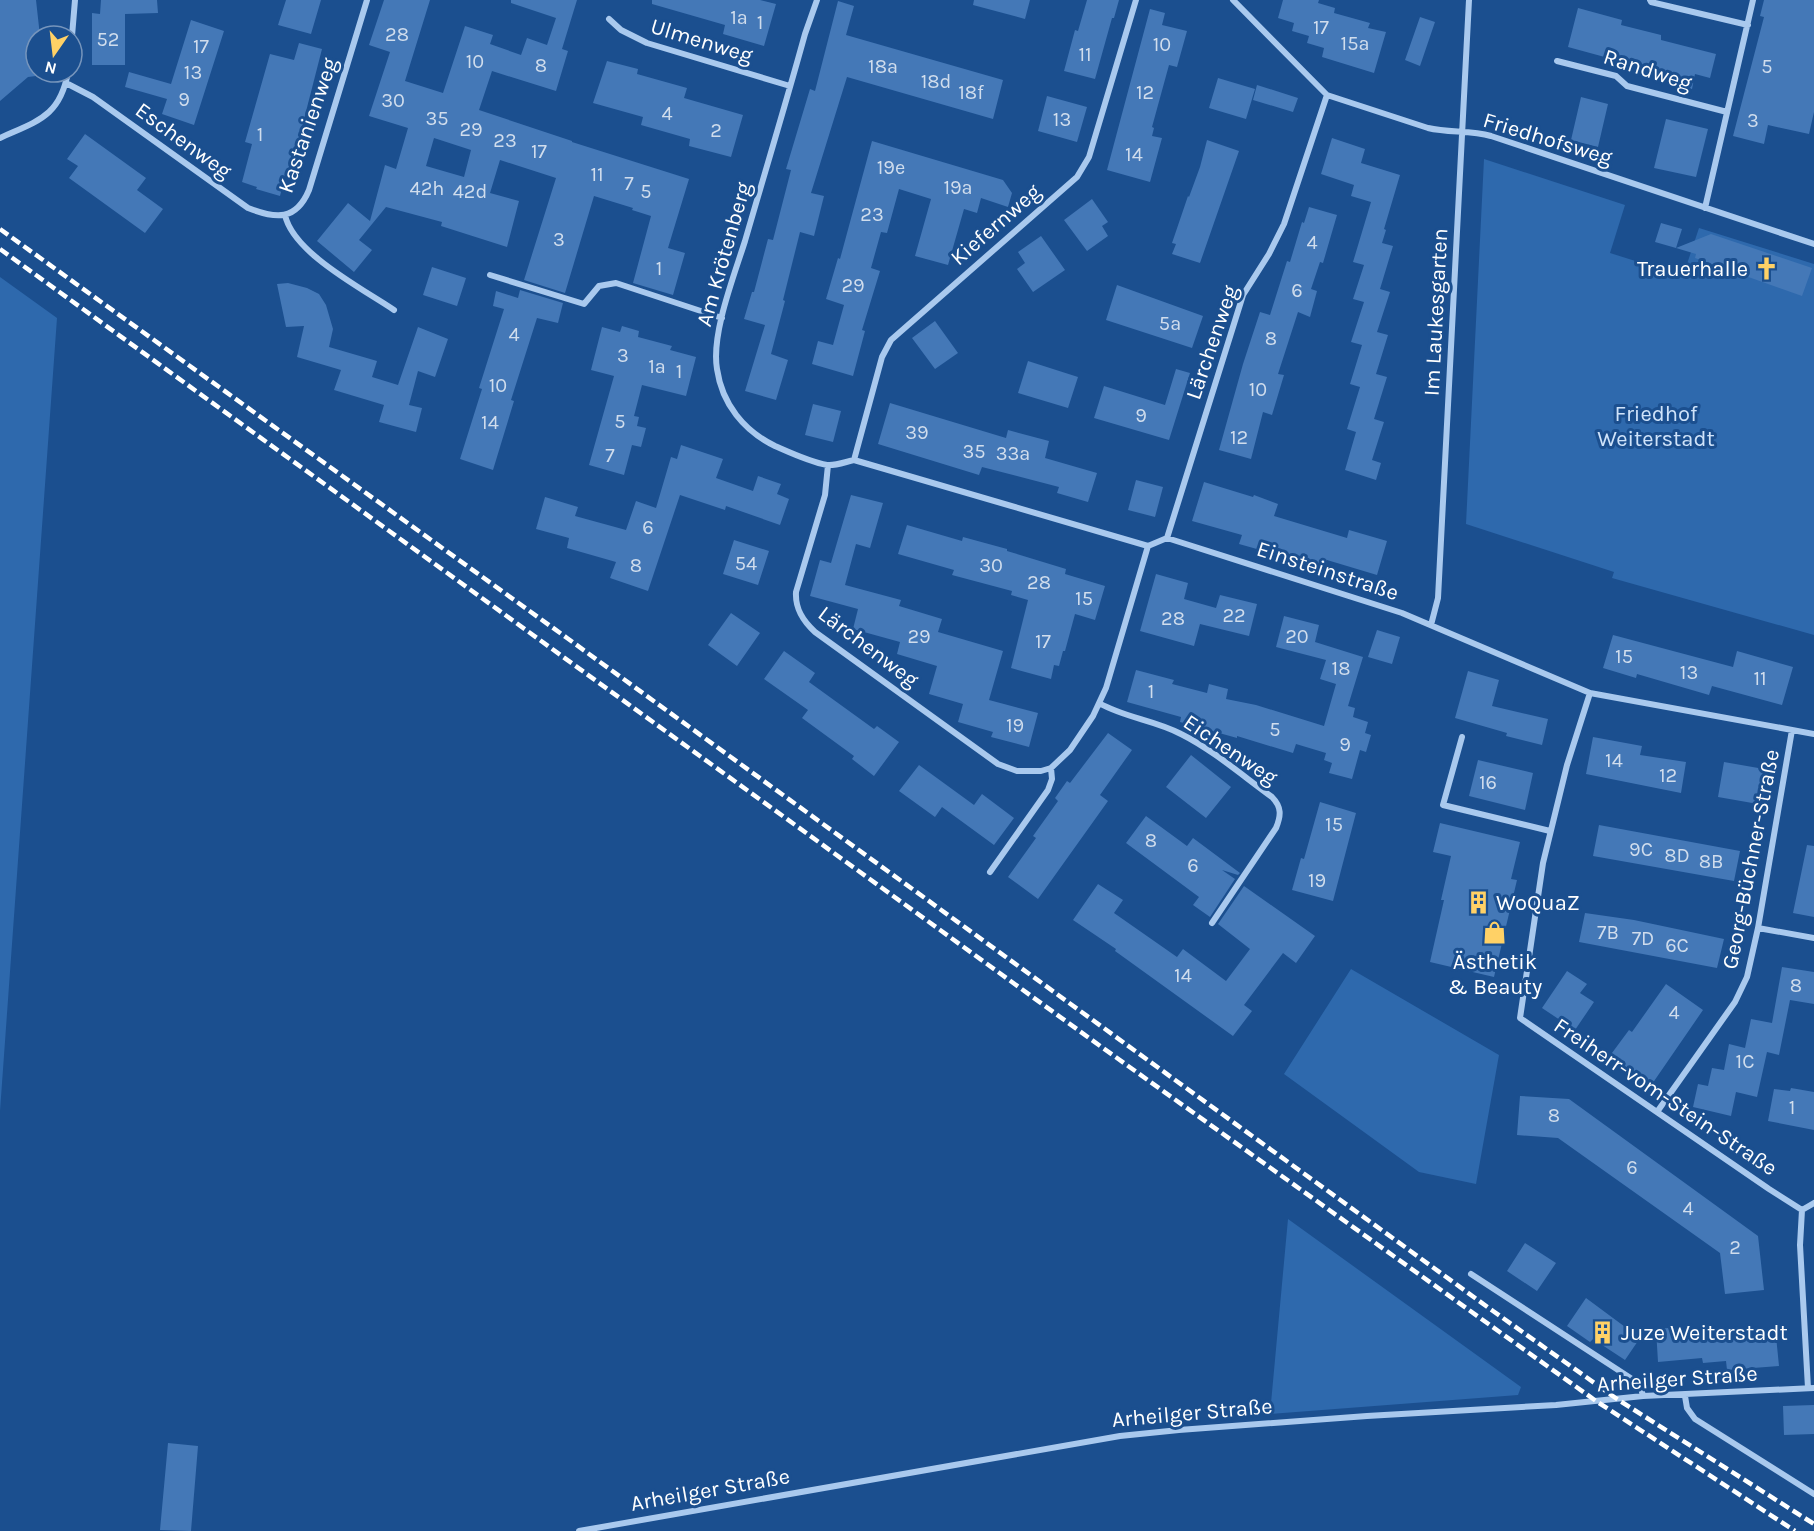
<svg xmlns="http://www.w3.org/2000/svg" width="1814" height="1531" viewBox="0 0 1814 1531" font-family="Karla,sans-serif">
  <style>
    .green { fill: #2e69ad }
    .building { fill: #4478b7; fill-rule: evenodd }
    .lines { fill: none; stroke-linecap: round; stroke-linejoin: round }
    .street { stroke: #a9c9ee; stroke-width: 6 }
    .rail { stroke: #fff; stroke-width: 4.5; stroke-dasharray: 10 4.5; stroke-linecap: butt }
    .labels { text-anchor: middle; stroke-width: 6; stroke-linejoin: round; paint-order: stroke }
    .number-label { font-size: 20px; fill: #d0dded }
    .street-label { font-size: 22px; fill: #fff; stroke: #1b4f8f }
    .poi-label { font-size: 22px; fill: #fff; stroke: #1b4f8f; text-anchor: start }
    .park-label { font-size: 22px; fill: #cfe3fa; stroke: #1b4f8f }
  </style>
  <rect width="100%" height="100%" fill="#1b4f8f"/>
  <!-- green -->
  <path class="green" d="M1484,159l141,46 -15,48 73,23 16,-48 115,36v371l-202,-57 2,-6 -148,-48z
    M0,277l57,41 -57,793z
    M1351,969l148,86 -23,129 -57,-12 -135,-98z
    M1288,1219l233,168 -3,8 -248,19z"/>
  <!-- building -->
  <path class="building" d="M0,0h36l4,36h-4v40l-8,1 -28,24z
    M101,0h56l1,13 -33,1v51h-33v-52l8,1z
    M286,0h35l-10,34 -33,-9z
    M384,0h46l-25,81 38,12 22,-67 28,9 -3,9 31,11 6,-17 20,7 9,-27 -45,-15v-3h66l-15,49 6,2 -12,40 -64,-20 -13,39 93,31v1l117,37 -21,69 17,5 -12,42 -40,-12 18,-67 -19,-6 1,-2 -39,-12 -29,97 -41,-13 32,-102 -56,-18 -10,33 29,8 -12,46 -66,-21 1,-4 -56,-15 -27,33 13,10 -18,22 -37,-31 31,-38 22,18 15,-56 11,4 12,-41 -39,-12 21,-64 -21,-7zM434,138l37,12 -7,27 -38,-11z
    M652,0h108l16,4 -12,42 -41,-12 2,-9 -73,-21z
    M974,0h56l-5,19 -52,-14z
    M1087,0h32l-5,18h-2l-17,61 -31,-8 11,-41 3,1z
    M1283,0h36l-1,3 17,5 -1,5 36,10 -2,5 18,4 -12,41 -52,-16 2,-9 -17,-5 2,-7 -17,-5 2,-8 -16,-5z
    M1764,0h50v112l-5,22 -41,-9 -4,19 -31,-8 31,-119 -4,-1z
    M838,1l16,5 -8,29 157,45 -10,39 -146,-42 -36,116 13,3 -10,40 -14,-4 -17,68 2,1 -14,53 17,6 -12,40 -31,-9 20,-66 -21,-6 8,-27h2l14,-53 5,1 18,-70 -5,-1 24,-80 5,2z
    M1578,8l44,12 -1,5 40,10v5l55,14 -6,24 -15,-4 -3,15 -41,-10 1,-6 -40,-10v-4l-44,-12z
    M1150,9l15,4 -3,12 25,6 -10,36 -8,-2 -17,62 2,1 -2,8 10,2 -12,44 -43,-12z
    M1420,17l15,5 -15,44 -15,-6z
    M191,20l33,11 -30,94 -32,-11 5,-15 -42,-12 4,-15 42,12z
    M299,43l23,6 -31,121 -4,-2 -7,28 -24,-7 1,-2 -15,-5 10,-38 -7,-2 25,-88 24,6z
    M607,61l31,8 -1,5 50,14 -3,10 59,17 -12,42 -42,-11 1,-7 -49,-14 2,-8 -50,-14z
    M1218,78l37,11 -9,30 -37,-11z
    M1257,85l41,13 -5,14 -40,-12z
    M1047,96l40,11 -10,35 -39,-11z
    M1581,97l27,7 -10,43 -27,-7z
    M1666,119l42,10 -12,48 -42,-9z
    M85,134l61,44 -9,12 26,19 -18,24 -76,-55 9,-12 -11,-7z
    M1332,138l33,11 -4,14 39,12 -16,54 2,1 -4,13 11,3 -13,43 10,3 -13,40 11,3 -12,39 11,3 -13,42 10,3 -12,38 9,3 -5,17 -31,-10 11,-38 -9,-3 13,-42 -10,-3 12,-39 -11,-3 13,-40 -11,-3 11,-34 -11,-3 18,-60 -20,-6 3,-11 -33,-11z
    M1207,140l32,11 -39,112 -28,-9 4,-10 -4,-1 16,-47 1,1 11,-30z
    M872,141l131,39 9,13 -4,14 -27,-9 -4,15 -13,-4 -16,56 -33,-9 16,-57 -32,-10 -12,44 -6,-1 -10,36 9,3 -18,59 3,1 -12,45 -41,-12 6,-23 15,4 11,-40 -18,-6 12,-41 2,1z
    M1092,199l16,23 -6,4 6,10 -21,15 -23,-31z
    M1309,207l28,8 -14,48 -3,-1 -9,27 6,2 -7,26 -12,-5 -20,62 6,1 -12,40 -9,-3 -12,47 -32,-9 24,-86 17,-52 10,3 17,-54 3,1 12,-40 2,1z
    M1661,223l21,6 -6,19 -21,-6z
    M1711,234l101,34 -10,28 -107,-38 1,-4 -20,-6z
    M1041,236l24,34 -32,22 -16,-23 8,-6 -7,-11z
    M432,267l34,11 -9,28 -34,-11z
    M288,283l19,5 12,6 7,11 7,24 -4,18 48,14 -5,16 26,8 20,-58 30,12 -13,38 -17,-6 -9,34 13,3 -6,24 -37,-10 5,-17 -50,-15 7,-20 -44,-13 7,-31 -18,1 -9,-43z
    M1117,285l86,31 -11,32 -86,-28z
    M520,290l43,13 -5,20 -21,-5 -26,82 3,1 -21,69 -33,-11 22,-70 -3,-1 25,-79 -11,-3 3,-15 22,7z
    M935,321l23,32 -23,16 -23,-31z
    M622,326l17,5 -1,6 34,9 -2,4 26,7 -10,39 -44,-11 -8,31 5,1 -2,9 9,2 -5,19 -9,-2 -8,30 -35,-10 25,-89 -23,-6 11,-43 18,5z
    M1028,361l50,16 -10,31 -50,-15z
    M1176,369l14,4 -21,67 -75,-22 10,-32 61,19z
    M890,403l116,35 2,-8 41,11 -4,17 52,15 -9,29 -31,-9 2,-6 -77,-20 -3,8 -101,-31z
    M813,404l28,7 -8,31 -28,-7z
    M681,445l42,14 -7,19 37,13 5,-15 23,8 -4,10 12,5 -9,26 -54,-19 -1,4 -45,-15 -32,96 -38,-13 6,-16 -49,-14 2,-10 -33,-9 9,-32 33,10 -3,9 51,14 10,-29 20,7 15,-51 6,2z
    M1136,480l27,7 -8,30 -27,-7z
    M1204,482l49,15 1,-2 24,9 -4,12 73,22 2,-8 38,11 -10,34 -50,-15 -2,8 -86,-24 3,-9 -50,-14z
    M851,495l32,8 -13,45 -14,-4 -11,41 56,15 -2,6 43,13 -4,13 65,19 -14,49 49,13 -9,34 -38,-10 2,-5 -35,-10 5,-18 -34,-10 8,-28 -40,-12 3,-12 -47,-13 5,-20 -48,-13 10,-36 11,3z
    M907,525l55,16 1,-4 44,12v2l59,18 -1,5 40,12 -10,34 -20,-6 -10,37h-2l-4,15 -5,-1 -3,14 -40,-11 17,-68 -17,-5 1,-4 -60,-16 2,-5 -56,-16z
    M734,540l35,11 -11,34 -35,-11z
    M1156,574l32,9 -4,16 32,9 4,-13 37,9 -8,32 -49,-12 -6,22 -54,-15z
    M731,613l29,20 -23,33 -29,-21z
    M1284,616l35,9 -4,17 48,15 -15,49 7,2 -2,9 15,5 -3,11 6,2 -5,17 -6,-2 -8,29 -23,-6 3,-10 -8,-3 2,-7 -30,-9 -3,9 -56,-17v2l-57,-16 1,-5 -54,-15 9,-32 38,10 -2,4 35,9 2,-9 19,5 -2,10 30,6 68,21 12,-42 -16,-5 6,-19 -50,-13z
    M1377,630l23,7 -8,27 -24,-7z
    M1613,635l120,32 4,-16 56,16 -11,38 -70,-19 -3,9 -72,-21 -1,4 -33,-10z
    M784,651l31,22 -6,9 65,47 3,-3 22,16 -25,34 -22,-17 2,-3 -52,-38 6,-8 -44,-31z
    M1468,671l31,9 -7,26 56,13 -6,26 -36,-9 1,-3 -52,-15z
    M1108,733l24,17 -32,45 8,6 -70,98 -30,-22 28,-39 -3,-2 25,-35 -3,-3 12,-17 3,2z
    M1593,737l49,9 -2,9 46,7 -5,31 -95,-19z
    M1191,755l40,32 -25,31 -40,-31z
    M1478,760l55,13 -8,37 -56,-14z
    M1724,762l40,7 -6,35 -40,-7z
    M919,765l55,40 8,-11 32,24 -20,27 -52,-38 -7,10 -36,-26z
    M1320,802l36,11 -23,88 -41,-11 9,-32 3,1z
    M1146,816l41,30 6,-8 47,35 -2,2 -16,-5 13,9 -25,38 -17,-12 6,-8 -73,-54z
    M1440,823l80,19 -9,37 6,1 -23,97 -64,-15 14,-62h-3l10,-44 -18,-4z
    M1599,825l141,26 -6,30 -141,-25z
    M1807,845l7,1v71l-21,-4z
    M1098,884l25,16 -9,13 63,44 6,-8 43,32 24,-32 -32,-25 26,-38 71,50 -19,27 -13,-10 -39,52 8,6 -19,25 -118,-85 1,-2 -43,-29z
    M1585,913l49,7 90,19 -7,29 -138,-26z
    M1782,967l32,5v32l-24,-4 -11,55 -12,-3 -10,45 -21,-5 -5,24 -38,-9 5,-23 10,2 4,-18 12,2 5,-26 16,4 6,-29 21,4z
    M1567,971l20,13 -7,9 14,9 -19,28 -33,-22z
    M1666,984l37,26 -53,77 -41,-30 20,-27 3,2z
    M1791,1088l23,4v38l-46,-9 6,-32 16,2z
    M1520,1096l49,3 189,137 6,54 -39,4 -5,-41 -162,-115 -41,-3z
    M1525,1243l31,20 -19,28 -30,-20z
    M1586,1298l54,40 -15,22 -32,-21 -3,3 -23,-16z
    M1682,1327v7l48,-4 1,10 45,-4 3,30 -52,4 -1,-9 -23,2 -1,-5 -44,4 -2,-33z
    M1814,1405v29l-30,1 -1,-29z
    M168,1443l30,3 -7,85 -31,-1z"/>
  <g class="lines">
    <!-- street -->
    <path class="street" d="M817,0l-12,34c-19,69 -40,138 -60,207 -11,35 -34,93 -28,128 5,35 27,62 58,77 16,7 35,16 52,19 8,1 18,-3 27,-5l294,86 19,-8 235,75 188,80 224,41
      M1233,0l94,95 101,33c21,5 42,2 63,8l323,108
      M1650,0l1,2 97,23
      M609,19l12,11 26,13 143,43
      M72,36l3,-36
      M1557,61l59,15 11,10 100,26
      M66,83l27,14 155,111c28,11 48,13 61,-18l58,-190
      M0,138c37,-17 60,-21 68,-66
      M1705,208l48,-208
      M285,215c8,38 78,74 109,95
      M490,275l94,29 15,-18 17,-3 106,35
      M854,460l28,-103 9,-17 186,-163 12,-20 47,-157
      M828,465l-3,30 -29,97c-1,17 7,29 19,40l183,132 19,7h24l10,-3 19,-18 23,-34 13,-28 42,-142
      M1167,538l76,-243 26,-41 15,-30 43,-129
      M1431,625l7,-27 31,-598
      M1590,693l-23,72 -24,98 -23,155 249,171 33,21 -2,35 8,143
      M1099,703c26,15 56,17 82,31 32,16 62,42 91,63 10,10 9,19 4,31l-64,95
      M1462,737l-19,68 107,26
      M990,872l58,-82 4,-11 -1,-11
      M1758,928l56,10
      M1657,1112l78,-110 12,-25 11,-49 34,-198
      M1802,1210l12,-7
      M1471,1274l164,107 6,7 2,8
      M1685,1396l2,12 8,11 119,75
      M579,1531l541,-95 59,-6 188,-14 189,-11 87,-9 171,-8"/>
    <!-- rail -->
    <path class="rail" d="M0,229l567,409 926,673 124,88 197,125
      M0,249l1103,799 493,353 199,130"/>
  </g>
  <!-- icons -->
  <defs>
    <symbol id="church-bare" viewBox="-9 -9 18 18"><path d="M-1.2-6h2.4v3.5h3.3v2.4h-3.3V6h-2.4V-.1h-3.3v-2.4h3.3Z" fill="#ffd166" stroke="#1b4f8f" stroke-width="2.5" paint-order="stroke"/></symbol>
    <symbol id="building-bare" viewBox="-9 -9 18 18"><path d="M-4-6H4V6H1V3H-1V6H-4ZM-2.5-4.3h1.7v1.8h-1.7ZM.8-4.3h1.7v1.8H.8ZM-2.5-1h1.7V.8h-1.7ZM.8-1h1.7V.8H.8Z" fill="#ffd166" stroke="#1b4f8f" stroke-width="2.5" paint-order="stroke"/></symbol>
    <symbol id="shop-bare" viewBox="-9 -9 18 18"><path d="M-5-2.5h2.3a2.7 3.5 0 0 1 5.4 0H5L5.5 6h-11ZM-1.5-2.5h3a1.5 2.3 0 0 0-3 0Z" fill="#ffd166" stroke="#1b4f8f" stroke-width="2.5" paint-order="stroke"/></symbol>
  </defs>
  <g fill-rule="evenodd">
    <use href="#church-bare" x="1750" y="252" width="33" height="33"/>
    <use href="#building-bare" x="1462" y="886" width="33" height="33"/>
    <use href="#shop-bare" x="1478" y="916" width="33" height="33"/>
    <use href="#building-bare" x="1586" y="1316" width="33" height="33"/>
  </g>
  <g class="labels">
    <!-- number labels -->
    <g class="number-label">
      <text x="739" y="24">1a</text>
      <text x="760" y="29">1</text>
      <text x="1321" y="34">17</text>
      <text x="397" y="41">28</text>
      <text x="108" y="46">52</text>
      <text x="1355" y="50">15a</text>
      <text x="1162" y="51">10</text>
      <text x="201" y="53">17</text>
      <text x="1085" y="61">11</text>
      <text x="475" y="68">10</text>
      <text x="541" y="72">8</text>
      <text x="883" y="73">18a</text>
      <text x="1767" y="73">5</text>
      <text x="193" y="79">13</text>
      <text x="936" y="88">18d</text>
      <text x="971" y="99">18f</text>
      <text x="1145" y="99">12</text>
      <text x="184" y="106">9</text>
      <text x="393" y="107">30</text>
      <text x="667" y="120">4</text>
      <text x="437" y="125">35</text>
      <text x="1062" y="126">13</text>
      <text x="1753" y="127">3</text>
      <text x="471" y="136">29</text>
      <text x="716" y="137">2</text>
      <text x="260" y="141">1</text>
      <text x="505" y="147">23</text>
      <text x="539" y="158">17</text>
      <text x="1134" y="161">14</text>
      <text x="891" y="174">19e</text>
      <text x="597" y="181">11</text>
      <text x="629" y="190">7</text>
      <text x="958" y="194">19a</text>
      <text x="427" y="195">42h</text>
      <text x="470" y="198">42d</text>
      <text x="646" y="198">5</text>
      <text x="872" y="221">23</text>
      <text x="559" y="246">3</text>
      <text x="1312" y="249">4</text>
      <text x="659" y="275">1</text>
      <text x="853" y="292">29</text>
      <text x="1297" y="297">6</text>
      <text x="1170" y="330">5a</text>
      <text x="514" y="341">4</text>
      <text x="1271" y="345">8</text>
      <text x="623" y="362">3</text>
      <text x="657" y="373">1a</text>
      <text x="679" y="378">1</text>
      <text x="498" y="392">10</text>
      <text x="1258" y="396">10</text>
      <text x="1141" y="422">9</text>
      <text x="620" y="428">5</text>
      <text x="490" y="429">14</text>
      <text x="917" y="439">39</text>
      <text x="1239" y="444">12</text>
      <text x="974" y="458">35</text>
      <text x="1013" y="460">33a</text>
      <text x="610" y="462">7</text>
      <text x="648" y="534">6</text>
      <text x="746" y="570">54</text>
      <text x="636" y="572">8</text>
      <text x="991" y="572">30</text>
      <text x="1039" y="589">28</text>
      <text x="1084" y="605">15</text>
      <text x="1234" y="622">22</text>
      <text x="1173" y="625">28</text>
      <text x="919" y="643">29</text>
      <text x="1297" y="643">20</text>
      <text x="1043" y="648">17</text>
      <text x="1624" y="663">15</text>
      <text x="1341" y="675">18</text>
      <text x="1689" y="679">13</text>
      <text x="1760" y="685">11</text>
      <text x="1151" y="698">1</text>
      <text x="1015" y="732">19</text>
      <text x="1275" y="736">5</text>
      <text x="1345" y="751">9</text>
      <text x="1614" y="767">14</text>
      <text x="1668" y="782">12</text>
      <text x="1488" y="789">16</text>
      <text x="1334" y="831">15</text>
      <text x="1151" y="847">8</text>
      <text x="1641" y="856">9C</text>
      <text x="1677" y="862">8D</text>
      <text x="1711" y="868">8B</text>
      <text x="1193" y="872">6</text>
      <text x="1317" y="887">19</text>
      <text x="1608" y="939">7B</text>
      <text x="1643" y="945">7D</text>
      <text x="1677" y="952">6C</text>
      <text x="1183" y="982">14</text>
      <text x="1796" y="992">8</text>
      <text x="1674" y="1019">4</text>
      <text x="1745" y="1068">1C</text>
      <text x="1792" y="1114">1</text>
      <text x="1554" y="1122">8</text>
      <text x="1632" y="1174">6</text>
      <text x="1688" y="1215">4</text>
      <text x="1735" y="1254">2</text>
    </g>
    <!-- street labels -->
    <g class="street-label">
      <text transform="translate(702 40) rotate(17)" y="8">Ulmenweg</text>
      <text transform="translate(1648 69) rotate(18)" y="8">Randweg</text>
      <text transform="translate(307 125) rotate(-71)" y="8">Kastanienweg</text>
      <text transform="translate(1548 138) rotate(17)" y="8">Friedhofsweg</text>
      <text transform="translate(184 140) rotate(36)" y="8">Eschenweg</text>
      <text transform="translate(995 224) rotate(-41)" y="8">Kiefernweg</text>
      <text transform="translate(723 254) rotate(-74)" y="8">Am Krötenberg</text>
      <text transform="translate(1435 312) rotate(-87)" y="8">Im Laukesgarten</text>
      <text transform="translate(1211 342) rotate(-71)" y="8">Lärchenweg</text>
      <text transform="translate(1328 570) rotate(18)" y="8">Einsteinstraße</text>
      <text transform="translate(869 646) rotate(37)" y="8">Lärchenweg</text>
      <text transform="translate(1231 749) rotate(34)" y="8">Eichenweg</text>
      <text transform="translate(1750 859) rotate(-79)" y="8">Georg-Büchner-Straße</text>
      <text transform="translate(1666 1096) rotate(34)" y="8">Freiherr-vom-Stein-Straße</text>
      <text transform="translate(1677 1378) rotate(-4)" y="8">Arheilger Straße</text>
      <text transform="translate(1192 1412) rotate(-5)" y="8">Arheilger Straße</text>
      <text transform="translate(710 1489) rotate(-10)" y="8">Arheilger Straße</text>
    </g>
    <!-- poi labels -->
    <g class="poi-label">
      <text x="1748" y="276" text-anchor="end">Trauerhalle</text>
      <text x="1496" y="910">WoQuaZ</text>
      <text x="1495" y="969" text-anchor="middle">Ästhetik<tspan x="1495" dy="25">&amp; Beauty</tspan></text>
      <text x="1621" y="1340">Juze Weiterstadt</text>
    </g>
    <!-- park labels -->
    <g class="park-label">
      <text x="1656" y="421">Friedhof<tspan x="1656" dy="25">Weiterstadt</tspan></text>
    </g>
  </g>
  <!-- north arrow -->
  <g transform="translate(54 54) rotate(194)"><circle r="28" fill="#1b4f8f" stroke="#7695bc" stroke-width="1.5"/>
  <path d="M0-4.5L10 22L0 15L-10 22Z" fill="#ffd166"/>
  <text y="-9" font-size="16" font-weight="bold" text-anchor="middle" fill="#ffffff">N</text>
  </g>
</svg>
